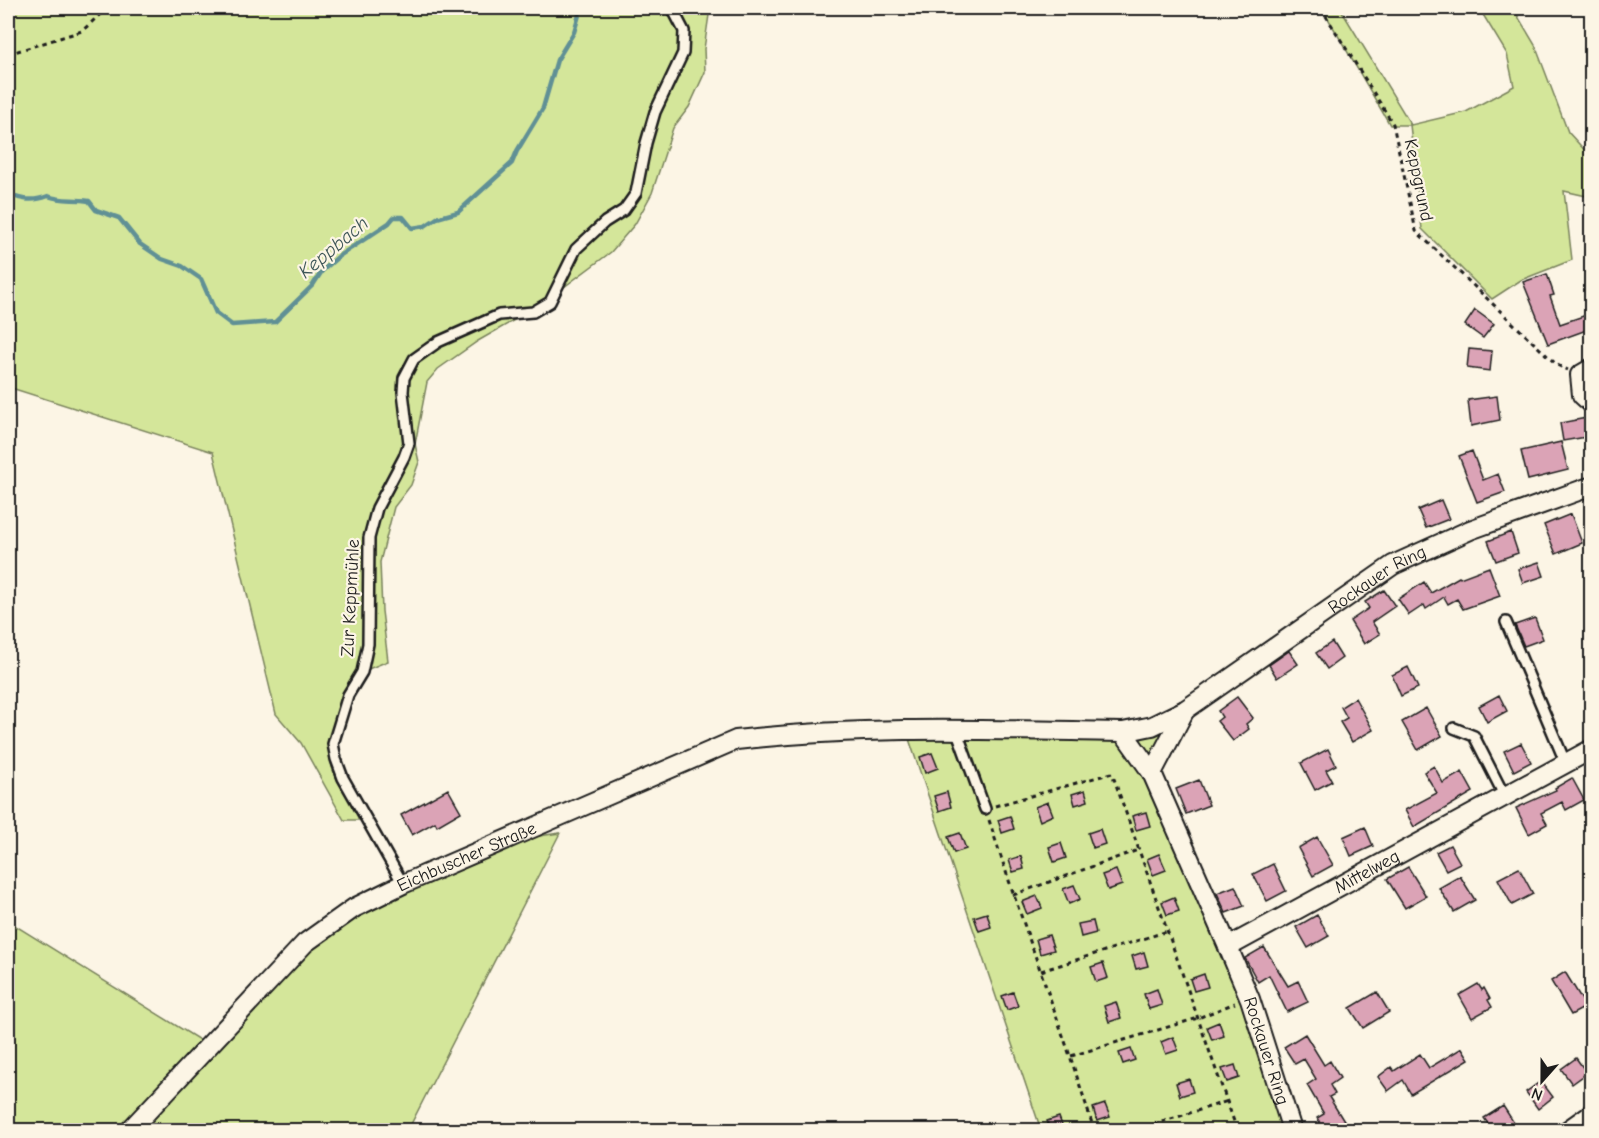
<svg xmlns="http://www.w3.org/2000/svg" width="1599" height="1138" viewBox="0 0 1599 1138" font-family="'Comic Neue',sans-serif">
  <style>
    .green { fill: #d4e69a; stroke: #78815b; stroke-width: 1.5 }
    .lines { fill: none; stroke-linecap: round; stroke-linejoin: round }
    .stream { stroke: #609095; stroke-width: 4.5 }
    .building { fill: #dba3b6; stroke: #1c1c1c; stroke-width: 1.5 }
    .service-casing { stroke: #1c1c1c; stroke-width: 14 }
    .minor-casing { stroke: #1c1c1c; stroke-width: 22 }
    .path { stroke: #1c1c1c; stroke-width: 3; stroke-dasharray: 4.5 4.5; stroke-linecap: butt }
    .service { stroke: #fcf5e5; stroke-width: 9 }
    .minor { stroke: #fcf5e5; stroke-width: 18 }
    .labels { text-anchor: middle; stroke-width: 4.5; stroke-linejoin: round; paint-order: stroke }
    .street-label { font-size: 18px; fill: #1c1c1c; stroke: #fcf5e5 }
    .water-label { font-size: 20px; font-style: italic; fill: #3e5658; stroke: #fcf5e5 }
  </style>
  <rect width="100%" height="100%" fill="#fcf5e5"/>
  <filter id="ink" filterUnits="userSpaceOnUse"><feTurbulence type="fractalNoise" baseFrequency=".0167" numOctaves="2"/><feDisplacementMap in="SourceGraphic" scale="12" xChannelSelector="R" yChannelSelector="G"/><feConvolveMatrix kernelMatrix="1 2 1 2 8 2 1 2 1" color-interpolation-filters="sRGB"/></filter>
  <g filter="url(#ink)">
    <!-- green -->
    <path class="green" d="M8,8h702l-6,41 1,23 -16,35 -16,21 -21,65 -17,31 -24,28 -74,55 -59,34 -40,28 -11,13 -12,62 4,18 -8,23 -17,22 -14,55 2,49 6,50 -32,13c-14,25 -33,64 -24,93 6,19 20,36 31,53h-19l-43,-77 -25,-29 -63,-262 -205,-65z
      M1322,8h18l71,117 55,-13 48,-26 -7,-32 -28,-46h34l22,37 33,87 23,25v40l-27,-6 8,69 -51,20 -29,19 -70,-70 -12,-104h-20z
      M1176,721l-24,43 -23,-29z
      M906,730l208,9 21,14 93,194 64,183h-251z
      M560,833l-152,297h-400v-209l201,125 96,-103 193,-101z"/>
    <g class="lines">
      <!-- stream -->
      <path class="stream" d="M8,194c14,6 25,8 40,2 15,6 25,2 41,5l7,9 23,8 21,26 22,15 20,7 19,13 15,34 16,12 43,-3 38,-37 9,-14 17,-15 50,-33 5,-6h9l9,11 13,-2 12,-8 21,-6 54,-49 5,-12 26,-43 14,-48 17,-28 7,-24"/>
    </g>
    <!-- building -->
    <path class="building" d="M1547,274l7,21 -4,1 10,28 32,-11v15l-44,16 -25,-62z
      M1475,310l19,14 -11,14 -18,-13z
      M1469,349l23,2 -2,20 -23,-3z
      M1497,396l3,24 -29,6 -3,-26z
      M1592,417v19l-29,5 -3,-18z
      M1561,442l7,28 -40,10 -7,-29z
      M1472,451l11,29 15,-6 7,18 -28,10 -18,-46z
      M1441,500l8,19 -23,9 -8,-18z
      M1571,514l11,29 -26,11 -12,-29z
      M1511,532l7,21 -22,8 -8,-20z
      M1539,562l5,14 -21,7 -5,-14z
      M1489,567l11,29 -34,12 -3,1 -6,-10 -9,5 -4,-7 -18,12 -2,-4 -15,10 -11,-16 26,-17 7,11 28,-16 1,1z
      M1384,590l11,16 -23,16 8,12 -16,10 -14,-23 19,-13 -4,-6z
      M1535,618l8,21 -19,7 -9,-21z
      M1332,642l10,16 -15,11 -11,-16z
      M1289,651l9,13 -21,14 -8,-13z
      M1408,667l10,21 -17,8 -9,-21z
      M1499,695l8,16 -20,11 -8,-16z
      M1237,697l16,21 -7,6 3,5 -16,12 -16,-20 5,-4 -4,-6z
      M1355,698l18,32 -21,12 -12,-20 7,-4 -6,-11z
      M1426,708l16,28 -24,14 -16,-28z
      M1521,743l10,19 -17,9 -10,-20z
      M1328,749l8,16 -10,5 6,11 -17,9 -14,-27z
      M932,753l6,15 -13,5 -5,-16z
      M1434,766l9,17 19,-11 11,20 -59,35 -9,-17 32,-17 -13,-21z
      M1572,778l12,22 -18,10 -4,-8 -21,11 6,11 -18,10 -13,-26 40,-18 -1,-2z
      M1199,780l10,25 -23,9 -10,-25z
      M448,789l13,23 -24,14 -2,-4 -23,13 -11,-20z
      M1085,790l3,11 -13,4 -3,-11z
      M947,792l4,15 -12,4 -5,-15z
      M1048,802l5,13 -13,6 -5,-14z
      M1146,812l4,14 -14,4 -4,-14z
      M1010,816l4,13 -12,4 -4,-13z
      M1365,827l8,19 -22,10 -8,-19z
      M1100,829l5,15 -12,4 -5,-15z
      M960,833l6,16 -12,4 -6,-16z
      M1317,837l16,28 -20,11 -15,-28z
      M1061,843l5,15 -12,4 -5,-15z
      M1450,845l10,18 -14,7 -10,-18z
      M1159,854l7,16 -13,5 -6,-16z
      M1021,856l3,13 -11,3 -4,-12z
      M1273,864l13,27 -19,10 -14,-27z
      M1408,867l18,29 -21,12 -18,-29z
      M1519,868l14,26 -21,11 -14,-26z
      M1116,870l6,15 -14,5 -6,-15z
      M1460,876l15,24 -21,12 -15,-24z
      M1074,885l6,14 -11,5 -6,-15z
      M1235,886l9,20 -18,7 -9,-20z
      M1037,896l5,12 -15,6 -5,-12z
      M1174,897l5,14 -12,4 -5,-13z
      M987,913l4,14 -12,4 -5,-14z
      M1317,915l12,21 -21,12 -12,-21z
      M1093,921l3,12 -15,4 -3,-13z
      M1049,935l5,15 -14,4 -4,-15z
      M1264,947l24,39 10,-5 10,21 -21,10 -18,-37 -11,7 -13,-24z
      M1144,952l4,14 -12,3 -4,-13z
      M1103,963l5,15 -12,4 -5,-15z
      M1565,972l19,31 -2,6 -11,6 -20,-34z
      M1204,974l4,13 -14,4 -4,-12z
      M1478,984l4,6 2,-2 6,11 -2,1 4,7 -20,11 -13,-23z
      M1157,989l5,16 -13,4 -5,-15z
      M1013,992l5,14 -11,4 -5,-14z
      M1377,992l12,20 -26,16 -13,-20z
      M1116,1002l5,16 -12,4 -5,-16z
      M1219,1022l5,14 -12,4 -5,-13z
      M1305,1034l19,31 6,-4 10,17 -10,7 5,9 -6,3 21,34h-25l-8,-13 7,-4 -17,-29 9,-6 -12,-20 -9,5 -11,-17z
      M1173,1037l5,13 -12,4 -5,-12z
      M1462,1048l7,11 -58,35 -8,-14 -15,11 -10,-14 13,-10 3,4 26,-17 9,14z
      M1131,1049l4,11 -12,4 -4,-11z
      M1576,1058l11,15 -15,11 -11,-15z
      M1235,1065l4,13 -12,4 -5,-13z
      M1189,1079l4,13 -13,4 -4,-13z
      M1541,1081l12,16 -15,12 -12,-17z
      M1105,1104l5,13 -13,4 -4,-13z
      M1503,1106l13,20 -7,5h-16l-9,-13z
      M1059,1117l5,14h-14l-3,-10z"/>
    <g class="lines">
      <defs>
        <path id="service" d="M1506,622l60,142
          M1454,728l20,8 30,59
          M956,729l29,80
          M403,884l-60,-106 -7,-19 -3,-15 15,-49 14,-23 6,-28 1,-106 8,-30 27,-51 5,-14 -6,-51 1,-14 10,-19 24,-17 61,-27 34,-3 17,-10 26,-53 29,-27 19,-12 12,-17 10,-50 9,-31 28,-59 1,-22 -12,-23"/>
        <g id="minor">
          <path d="M1592,368l-12,7 2,20 10,9"/>
          <path id="s1" d="M1123,732l29,41 76,174 22,52 42,131"/>
          <path d="M1152,773l33,-63"/>
          <path id="s2" d="M1228,947l364,-198"/>
          <path id="s3" d="M130,1130l175,-187 49,-35 49,-24 333,-144c129,-15 258,-10 387,-8l29,-6 33,-16 208,-145 77,-35 122,-44"/>
          <path d="M1568,1130l24,-17"/>
        </g>
      </defs>
      <!-- service casing -->
      <use href="#service" class="service-casing"/>
      <!-- minor casing -->
      <use href="#minor" class="minor-casing"/>
      <!-- path -->
      <path class="path" d="M1321,8l72,116 23,107 141,134 11,5
        M8,54l74,-23 25,-23
        M995,806l117,-33 125,357
        M989,820c33,104 73,206 105,310
        M1013,895l125,-45
        M1041,971l127,-40
        M1071,1056l127,-38 37,-15
        M1136,1130l92,-29"/>
      <!-- service -->
      <use href="#service" class="service"/>
      <!-- minor -->
      <use href="#minor" class="minor"/>
    </g>
  </g>
  <g class="labels">
    <!-- street labels -->
    <g class="street-label">
      <text transform="translate(1419 180) rotate(78)" y="6">Keppgrund</text>
      <text dy="6" stroke="none"><textPath href="#s3" startOffset="1420">Rockauer Ring</textPath></text>
      <text transform="translate(350 598) rotate(-87)" y="6">Zur Keppmühle</text>
      <text dy="6" stroke="none"><textPath href="#s3" startOffset="440">Eichbuscher Straße</textPath></text>
      <text dy="6" stroke="none"><textPath href="#s2" startOffset="158">Mittelweg</textPath></text>
      <text dy="6" stroke="none"><textPath href="#s1" startOffset="351">Rockauer Ring</textPath></text>
    </g>
    <!-- water labels -->
    <g class="water-label">
      <text transform="translate(333 247) rotate(-40)" y="7">Keppbach</text>
    </g>
  </g>
  <!-- margin -->
  <rect width="1599" height="1138" fill="none" stroke="#fcf5e5" stroke-width="30"/>
  <rect x="15" y="15" width="1569" height="1108" fill="none" stroke="#1c1c1c" stroke-width="2" filter="url(#ink)"/>
  <!-- north arrow -->
  <g transform="translate(1542 1081) rotate(201)" stroke="#fcf5e5" stroke-width="4.5" paint-order="stroke">
  <path d="M0-4.5L10 22L0 15L-10 22Z" fill="#1c1c1c"/>
  <text y="-9" font-size="16" font-weight="bold" text-anchor="middle" fill="#1c1c1c">N</text>
  </g>
</svg>
